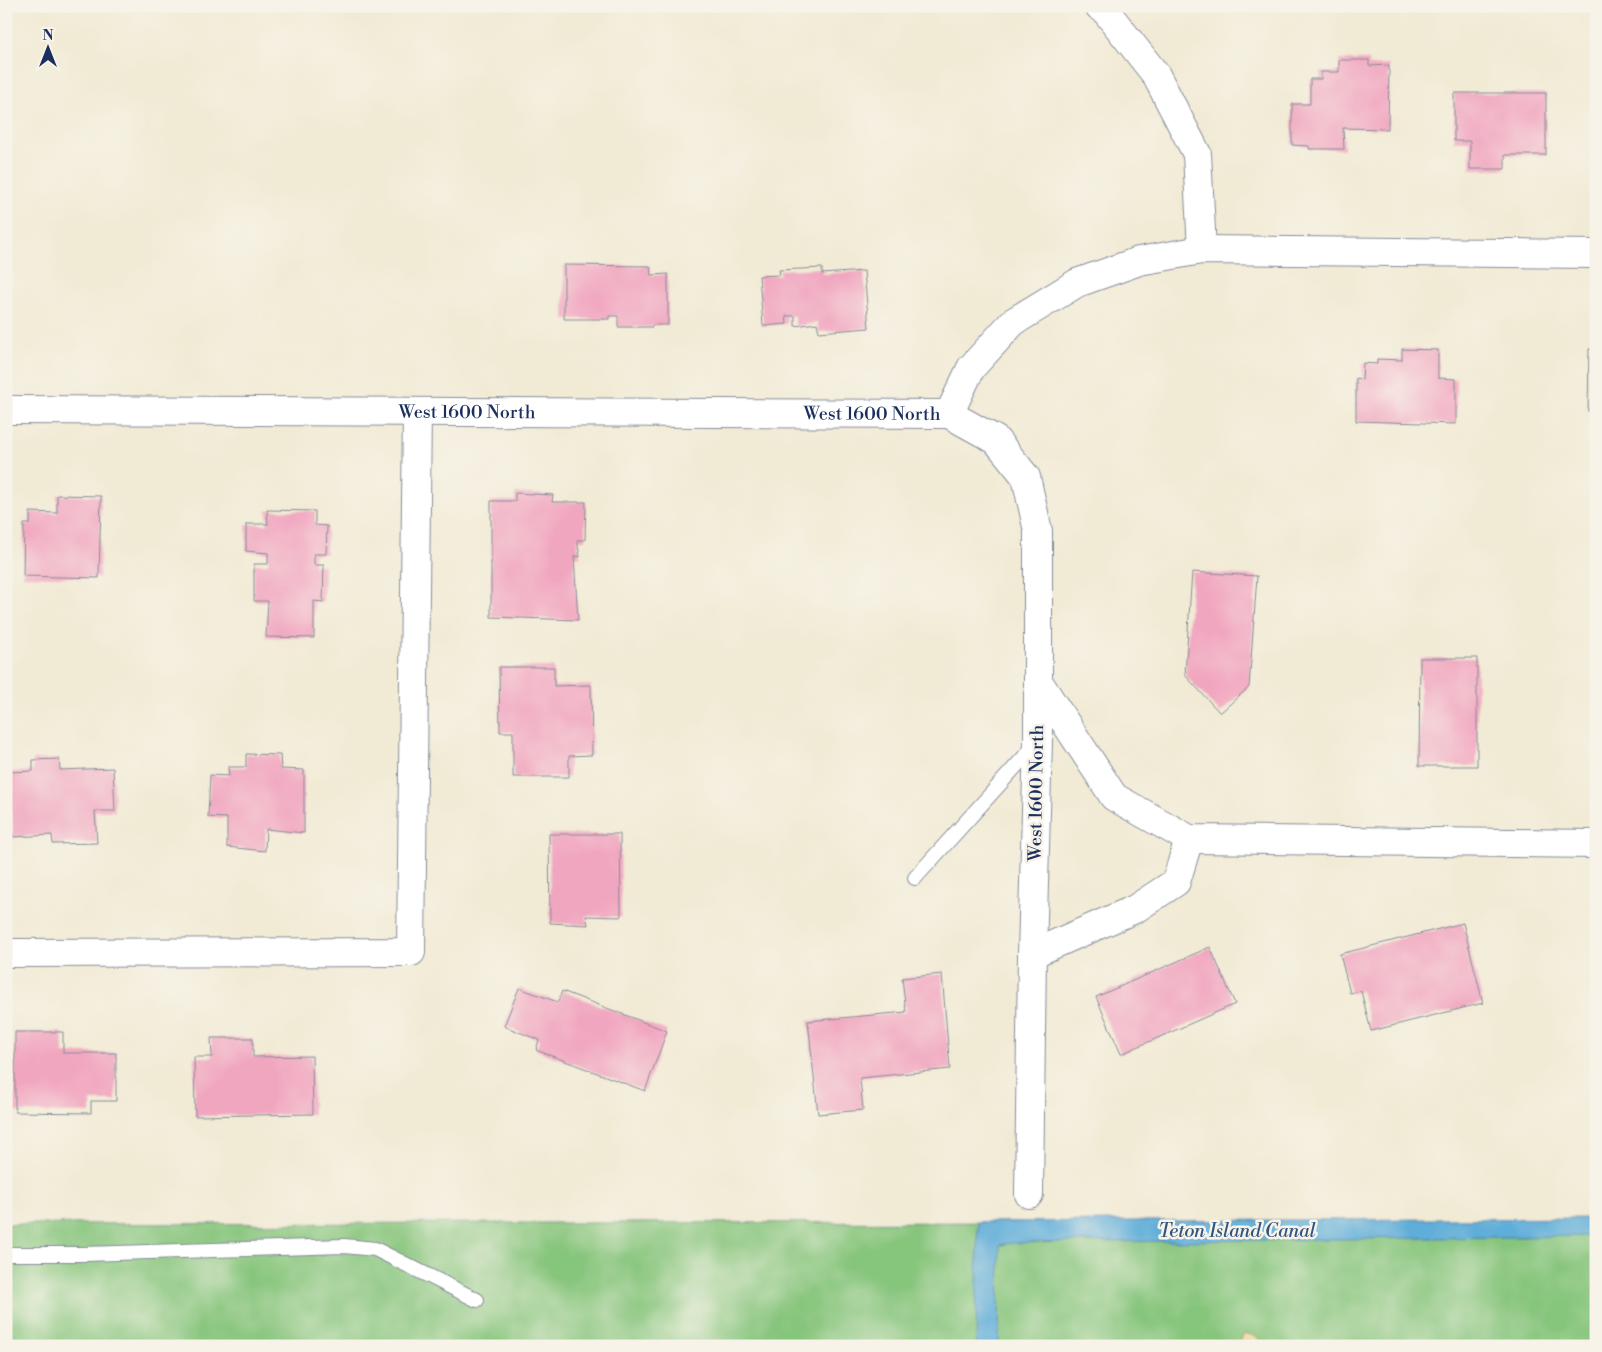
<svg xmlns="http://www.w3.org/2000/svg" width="1602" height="1352" viewBox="0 0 1602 1352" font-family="'Libre Bodoni',serif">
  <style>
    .green { fill: #86c57c; stroke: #507a6d }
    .sand { fill: #eeda9e; stroke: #84847e }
    .water { fill: #5fadd9; stroke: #3d6e9c }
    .building { fill: #f1a6c0 }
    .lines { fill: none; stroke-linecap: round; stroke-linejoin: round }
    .service-casing { stroke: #868c99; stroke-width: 16 }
    .minor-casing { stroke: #868c99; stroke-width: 30 }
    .service { stroke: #fff; stroke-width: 14 }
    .minor { stroke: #fff; stroke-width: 28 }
    .labels { text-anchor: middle; stroke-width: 5; stroke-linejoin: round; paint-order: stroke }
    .street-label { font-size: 18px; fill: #1b2f5e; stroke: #f7f3e8 }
    .water-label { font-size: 19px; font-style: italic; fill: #2f5583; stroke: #f7f3e8 }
  </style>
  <rect width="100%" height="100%" fill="#f7f3e8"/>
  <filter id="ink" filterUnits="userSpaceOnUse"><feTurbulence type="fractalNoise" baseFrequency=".02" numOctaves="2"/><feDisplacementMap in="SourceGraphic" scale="10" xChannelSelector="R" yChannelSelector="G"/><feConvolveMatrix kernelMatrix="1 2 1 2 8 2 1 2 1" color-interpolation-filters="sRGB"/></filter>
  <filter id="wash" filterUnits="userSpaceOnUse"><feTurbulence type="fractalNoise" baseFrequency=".0096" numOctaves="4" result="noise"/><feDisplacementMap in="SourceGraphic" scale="20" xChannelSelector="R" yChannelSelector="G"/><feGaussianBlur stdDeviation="1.12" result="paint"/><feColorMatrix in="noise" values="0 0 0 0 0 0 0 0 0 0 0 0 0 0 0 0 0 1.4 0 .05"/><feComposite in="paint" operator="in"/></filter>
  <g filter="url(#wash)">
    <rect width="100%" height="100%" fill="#f1ead4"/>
    <!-- green -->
    <path class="green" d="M1596,1221v125h-1590v-122z"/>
    <!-- sand -->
    <path class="sand" d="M1248,1334c8,2 11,4 14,12h-23l4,-11z"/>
    <!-- water -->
    <path class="water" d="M1596,1218v18l-584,7 -12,2 -1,101h-23l2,-124z"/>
    <g id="blocks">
      <!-- building -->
      <path class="building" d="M1339,60h30v6l20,-1 -1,64 -45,-1 1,21h-35v-3l-17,-1v-41h18v-25h11v-7h18z
        M1454,93h92v62h-41v14h-35v-28h-16z
        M564,265l86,1 1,9 17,-1v51h-16v2h-34v-11h-9v3h-45z
        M822,268v6l42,-3 5,57 -50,4 -2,-9 -22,3v-10h-9l1,8 -24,2 -4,-50 21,-1 -1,-5z
        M1402,349l36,1v28l18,1v45l-100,-3v-43l6,2 1,-17 14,1v-5l25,1z
        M1589,349h7v62h-8z
        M515,493l38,2 -1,7h34l-1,38h-8l3,17 -6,-1 4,64 -87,-3v-116h24z
        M57,495l44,1 -2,82 -76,-2 1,-52h6v-12l27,1z
        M267,510l48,1v14l12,1 -1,28h-12v11h10l-1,37 -9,-1v37l-48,-1 2,-36h-14v-37h14v-11l-22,-2v-27h22z
        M1192,572l65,4 -8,111 -29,26 -35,-38z
        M1420,658h57v108h-58z
        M499,667h55v19l37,-1 1,70 -23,1v21h-56v-45h-13z
        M246,754l34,1 1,14 23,1v63l-38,-4 -1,22 -38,-4v-29l-19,-1 2,-42 19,1 -1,-9h18z
        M59,759l1,11 53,-2 2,43h-20l2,32 -44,1 -1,-9 -39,2 -4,-65 24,-1v-11z
        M549,834h71l1,83 -35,-1 2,9 -38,-2z
        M1463,923l20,80 -112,28 -10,-40 -11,2 -10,-39z
        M1210,947l25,57 -114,50 -25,-57z
        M942,974l8,95 -90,9 3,32 -45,4 -10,-93 98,-9 -4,-34z
        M519,988l39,14 4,-11 105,40 -22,60 -109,-41 3,-10 -35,-14z
        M15,1032h48v21h53v48h-25v12l-76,-1z
        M211,1038h42v19l59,-1 1,58 -118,2 -1,-59h18z"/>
    </g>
  </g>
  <g filter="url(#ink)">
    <use href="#blocks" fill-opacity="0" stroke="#868c99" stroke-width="1"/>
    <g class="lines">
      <defs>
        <path id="service" d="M915,878l121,-134
          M6,1254h78l260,-8 31,3 102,51"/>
        <g id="minor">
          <path d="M1099,6l6,4 51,65 41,79 5,96"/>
          <path id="s1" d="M6,410l943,4 47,26 30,37 12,54v210l-6,213 -3,240"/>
          <path d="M949,414l22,-46 42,-46 64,-39 62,-22 63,-11 394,4"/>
          <path d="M1038,681l76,116 75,42 407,5"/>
          <path d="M6,953l405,-1 6,-540"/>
          <path d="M1032,954l103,-45 41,-27 13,-43"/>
        </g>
      </defs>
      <!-- service casing -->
      <use href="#service" class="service-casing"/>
      <!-- minor casing -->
      <use href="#minor" class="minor-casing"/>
      <!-- service -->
      <use href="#service" class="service"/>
      <!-- minor -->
      <use href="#minor" class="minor"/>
    </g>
  </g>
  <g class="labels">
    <!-- street labels -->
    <g class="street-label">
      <text dy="6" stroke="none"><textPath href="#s1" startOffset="461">West 1600 North</textPath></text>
      <text dy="6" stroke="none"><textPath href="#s1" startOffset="866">West 1600 North</textPath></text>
      <text transform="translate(1036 793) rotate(-89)" y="6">West 1600 North</text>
    </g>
    <!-- water labels -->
    <g class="water-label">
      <text x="1237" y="1237">Teton Island Canal</text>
    </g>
  </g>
  <!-- margin -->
  <rect width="1602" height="1352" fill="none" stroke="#f7f3e8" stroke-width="25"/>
  <!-- north arrow -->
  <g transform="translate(48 48)" stroke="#f7f3e8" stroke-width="4" paint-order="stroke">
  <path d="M0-4L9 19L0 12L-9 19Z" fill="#1b2f5e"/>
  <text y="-8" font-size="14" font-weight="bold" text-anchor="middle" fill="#1b2f5e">N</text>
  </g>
</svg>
